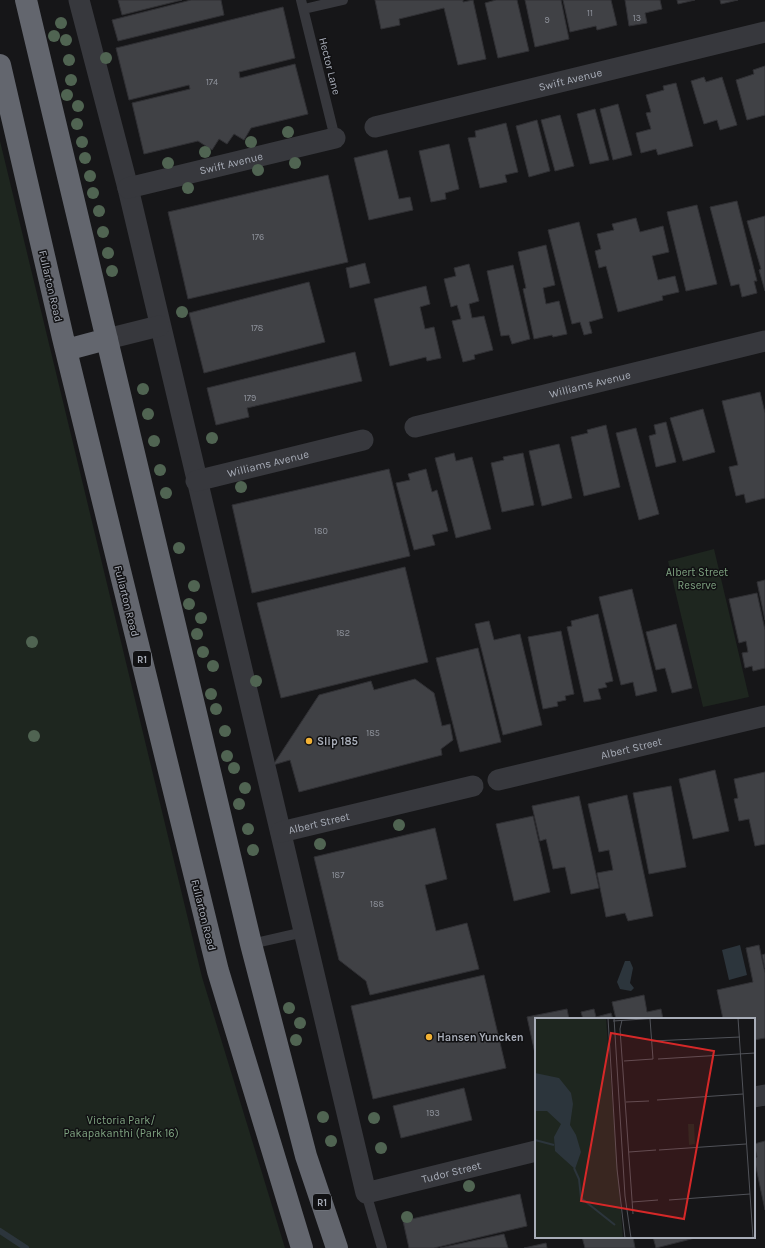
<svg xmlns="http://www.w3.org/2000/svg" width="765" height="1248" viewBox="0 0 765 1248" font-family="Karla,sans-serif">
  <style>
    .green { fill: #1e261f }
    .water { fill: #2c353c }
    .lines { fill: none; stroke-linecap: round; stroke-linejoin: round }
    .stream { stroke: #2c353c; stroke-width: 6 }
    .building { fill: #404145; stroke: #303034 }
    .lane { stroke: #37383d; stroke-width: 10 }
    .street { stroke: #37383d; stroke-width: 21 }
    .highway { stroke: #63666e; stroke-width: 22 }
    .tree { fill: #506452 }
    .poi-dot { fill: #f2b134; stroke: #111113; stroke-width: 1.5 }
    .labels { text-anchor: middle; stroke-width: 3; stroke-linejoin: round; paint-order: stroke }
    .number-label { font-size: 9px; fill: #8e929b }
    .shield { fill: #111113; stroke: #7b7e86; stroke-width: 1 }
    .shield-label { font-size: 10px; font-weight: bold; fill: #a8adb8 }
    .street-label { font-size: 11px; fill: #a8adb8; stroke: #111113 }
    .park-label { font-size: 11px; fill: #7fa381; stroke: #111113 }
    .poi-label { font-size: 11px; font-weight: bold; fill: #a8adb8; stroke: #111113; text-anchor: start }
    .inset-river { fill: none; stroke: #2c353c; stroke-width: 2 }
    .inset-road { fill: none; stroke: #505258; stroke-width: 1 }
    .view { fill: #d62828; fill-opacity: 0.15; stroke: #d62828; stroke-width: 2 }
    .inset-edge { fill: none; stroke: #a8adb8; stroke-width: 2 }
  </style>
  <rect width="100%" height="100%" fill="#161618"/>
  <!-- green -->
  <path class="green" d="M0,141l202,836 83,271h-285z
    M714,549l35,148 -46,10 -35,-146z"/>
  <!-- water -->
  <path class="water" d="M740,945l7,30 -18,5 -7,-30z
    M625,961h5l3,7 -3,15 4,5 -3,3 -11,-2 -3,-7z"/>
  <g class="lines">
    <!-- stream -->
    <path class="stream" d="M0,1231l26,17"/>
  </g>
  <!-- building -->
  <path class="building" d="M118,0h64l-60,15z
    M191,0h30l3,15 -106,26 -6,-21z
    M375,0h88v2l10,-2 13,59 -28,6 -14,-57 -45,11 1,6 -19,4z
    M496,0h21l12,51 -31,7 -13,-55z
    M525,0h36l8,39 -34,8z
    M563,0h48l6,25 -20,5 -1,-4 -26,6z
    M625,0h35l2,9 -17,4 2,10 -18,3z
    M677,0h18l-17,4z
    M720,0h18l-17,4z
    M283,7l12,51 -56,14 1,6 55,-14 13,50 -57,14 -7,12 -10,-6 -7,10 -8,-5 -7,11 -14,-9 -54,13 -12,-51 58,-14 -1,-4 -60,15 -13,-52z
    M765,66v49l-18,5 -11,-40 18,-6 -1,-4z
    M704,77l2,5 16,-5 15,48 -17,5 -3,-10 -13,4 -13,-43z
    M676,83l17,63 -35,9 -2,-6 -15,4 -5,-20 15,-4 -5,-16 5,-1 -5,-17 18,-5 -1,-4z
    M618,104l14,51 -19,5 -13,-51z
    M595,109l14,51 -19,4 -13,-50z
    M560,115l14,51 -19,5 -14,-51z
    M537,120l13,51 -21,6 -13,-51z
    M506,123l12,49 -13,3 2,7 -27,6 -12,-50 8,-1 -1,-6z
    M449,144l10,45 -14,4 1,6 -15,3 -12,-51z
    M387,150l12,49 11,-2 3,13 -44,10 -15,-62z
    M328,175l20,87 -160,37 -20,-87z
    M737,201l20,80h-3l3,12 -15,4 -3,-13 -8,2 -21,-79z
    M697,205l20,79 -31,7 -19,-79z
    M765,216v75l-6,-21 2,-1 -14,-48z
    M636,218l4,14 23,-6 6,26 -17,4 6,24 17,-4 4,16 -17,4 1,4 -45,12 -12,-46 -7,2 -4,-17 6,-2 -4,-15 17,-4 -2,-6z
    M579,222l24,96 -14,4 3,11 -8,2 -4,-13 -8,2 -24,-94z
    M546,245l9,40 -12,3 3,16 13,-3 8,33 -14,3 -1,-2 -18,4 -11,-50 3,-1 -8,-36z
    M365,263l5,20 -20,5 -4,-20z
    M469,264l10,37 -10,3 3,14 12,-2 9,34 -19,5 1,4 -12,3 -11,-41 9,-2 -4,-14 -6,2 -7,-28 12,-3 -2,-8z
    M513,265l17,74 -18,5 -3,-9 -8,1 -14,-65z
    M309,282l16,60 -121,31 -15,-60z
    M426,286l4,18 -10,3 5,22 9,-2 7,31 -14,3 -1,-4 -36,9 -16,-67z
    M355,352l7,29 -115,27 2,9 -33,8 -9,-37z
    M760,392l5,21v85l-19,5 -2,-9 -8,2 -7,-29 9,-2 -16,-64z
    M703,409l12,43 -32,9 -13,-43z
    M666,422l10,40 -20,5 -7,-31 7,-2 -2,-9z
    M606,425l14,62 -36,9 -13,-59 17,-4 -1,-3z
    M636,428l23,86 -20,6 -23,-87z
    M559,444l13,54 -30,8 -13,-55z
    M454,453l2,8 16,-4 19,72 -35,9 -21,-80z
    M523,453l11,52 -32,7 -11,-49 13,-3 -1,-3z
    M389,469l21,87 -158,37 -20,-88z
    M426,469l6,23 5,-2 11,41 -16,4 3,10 -21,5 -18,-67 14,-3 -2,-6z
    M405,567l23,95 -147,36 -24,-95z
    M765,580v40l-8,-38z
    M632,589l25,102 -21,5 -3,-14 -12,3 -22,-88z
    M757,593l8,37v38l-12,3 -1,-5 -7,2 -3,-15 6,-1 -2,-11 -7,2 -10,-44z
    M598,614l15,67 -8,2 2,4 -9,2 3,10 -17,3 -17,-75 5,-1 -1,-5z
    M489,621l5,19 26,-6 22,91 -39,10 -28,-111z
    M676,624l16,64 -20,5 -7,-25 -9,2 -10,-38z
    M561,631l13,63 -9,2 1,4 -9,2 1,4 -15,3 -15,-72z
    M478,648l23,94 -41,10 -24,-94z
    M415,679l19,14 8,33 8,-2 3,16 -12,9 1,6 -143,37 -9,-32 -17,5 46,-70 52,-14 3,9z
    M715,770l14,61 -36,8 -14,-60z
    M765,772v72l-10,2 -6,-27 -10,2 -5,-22 4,-1 -4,-19z
    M671,786l15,81 -37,7 -16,-81z
    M627,795l26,121 -25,5 -3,-8 -19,4 -9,-44 16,-3 -4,-20 -10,2 -11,-48z
    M579,796l20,92 -28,6 -6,-27 -12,2 -7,-30 -6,2 -8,-35z
    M533,816l17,76 -36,9 -18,-77z
    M435,828l12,51 -22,6 11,46 31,-8 12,46 -109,26 -4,-14 -27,-21 -25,-103z
    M759,945l6,28v65l-11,2v-21h-31l-6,-29 36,-8 -7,-34z
    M765,954v14l-3,-13z
    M484,975l22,93 -133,31 -22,-93z
    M644,995l3,17 14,-3 2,10h-47l-4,-17z
    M567,1009l2,10h-33v39l-9,-41z
    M594,1009l2,8 15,-4 2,6h-30l-2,-7z
    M464,1088l8,32 -71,18 -8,-32z
    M765,1141v69l-11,-52 3,-1 -3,-13z
    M520,1194l7,32 -93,22h-25l-6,-27z
    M504,1234l4,14h-68z
    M582,1237h51l2,11h-50z
    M653,1237h46l-43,11z
    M546,1243l1,5h-23z"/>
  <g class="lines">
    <!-- lane -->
    <path class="lane" d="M301,0l34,138
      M304,9l39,-9
      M251,944l53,-12
      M366,1193l16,55"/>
    <!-- street -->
    <g class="street">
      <path id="s1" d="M79,0l49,188 238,1005 170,-42"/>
      <path id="s2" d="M375,127l390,-95"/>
      <path id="s3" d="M128,188l207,-50"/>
      <path d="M107,339l52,-13"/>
      <path id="s4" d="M415,427l350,-86"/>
      <path id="s5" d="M196,481l167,-41"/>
      <path id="s6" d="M498,780l267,-64"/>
      <path id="s7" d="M281,832l192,-46"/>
      <path d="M754,1097l11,-2"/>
    </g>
    <!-- highway -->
    <path class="highway" d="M26,0l225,944 55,212 31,92
      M0,65l63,273 155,633 84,277
      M66,350l41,-11"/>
  </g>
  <!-- trees -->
  <g class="tree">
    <circle cx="61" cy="23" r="6"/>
    <circle cx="54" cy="36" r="6"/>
    <circle cx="66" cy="40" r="6"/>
    <circle cx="106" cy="58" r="6"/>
    <circle cx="69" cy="60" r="6"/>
    <circle cx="71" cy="80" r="6"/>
    <circle cx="67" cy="95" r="6"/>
    <circle cx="78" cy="106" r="6"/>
    <circle cx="77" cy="124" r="6"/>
    <circle cx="288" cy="132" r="6"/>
    <circle cx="82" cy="142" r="6"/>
    <circle cx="251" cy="142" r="6"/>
    <circle cx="205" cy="152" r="6"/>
    <circle cx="85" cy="158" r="6"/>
    <circle cx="168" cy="163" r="6"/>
    <circle cx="295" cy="163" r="6"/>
    <circle cx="258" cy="170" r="6"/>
    <circle cx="90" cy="176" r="6"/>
    <circle cx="188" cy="188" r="6"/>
    <circle cx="93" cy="193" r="6"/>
    <circle cx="99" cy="211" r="6"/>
    <circle cx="103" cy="232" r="6"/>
    <circle cx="108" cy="253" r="6"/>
    <circle cx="112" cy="271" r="6"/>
    <circle cx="182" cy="312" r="6"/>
    <circle cx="143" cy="389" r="6"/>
    <circle cx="148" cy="414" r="6"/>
    <circle cx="212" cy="438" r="6"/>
    <circle cx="154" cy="441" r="6"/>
    <circle cx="160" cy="470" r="6"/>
    <circle cx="241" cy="487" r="6"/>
    <circle cx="166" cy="493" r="6"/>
    <circle cx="179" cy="548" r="6"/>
    <circle cx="194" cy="586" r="6"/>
    <circle cx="189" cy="604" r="6"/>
    <circle cx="201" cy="618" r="6"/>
    <circle cx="197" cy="634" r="6"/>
    <circle cx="32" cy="642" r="6"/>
    <circle cx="203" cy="652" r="6"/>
    <circle cx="213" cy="666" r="6"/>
    <circle cx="256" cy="681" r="6"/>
    <circle cx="211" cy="694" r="6"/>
    <circle cx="216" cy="709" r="6"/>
    <circle cx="225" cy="731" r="6"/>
    <circle cx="34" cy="736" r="6"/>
    <circle cx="227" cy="756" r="6"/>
    <circle cx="234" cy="768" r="6"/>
    <circle cx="245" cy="788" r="6"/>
    <circle cx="239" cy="804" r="6"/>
    <circle cx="399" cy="825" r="6"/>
    <circle cx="248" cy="829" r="6"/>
    <circle cx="320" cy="844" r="6"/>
    <circle cx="253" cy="850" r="6"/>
    <circle cx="289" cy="1008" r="6"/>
    <circle cx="300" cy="1023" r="6"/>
    <circle cx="296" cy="1040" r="6"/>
    <circle cx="323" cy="1117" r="6"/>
    <circle cx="374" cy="1118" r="6"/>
    <circle cx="331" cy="1141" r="6"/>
    <circle cx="381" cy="1148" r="6"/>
    <circle cx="469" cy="1186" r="6"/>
    <circle cx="407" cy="1217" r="6"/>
  </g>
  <!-- markers -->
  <g class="poi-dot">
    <circle cx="309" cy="741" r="4"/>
    <circle cx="429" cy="1037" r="4"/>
  </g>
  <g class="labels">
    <!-- number labels -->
    <g class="number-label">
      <text x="590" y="16">11</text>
      <text x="637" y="21">13</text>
      <text x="547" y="23">9</text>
      <text x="212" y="85">174</text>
      <text x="258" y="240">176</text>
      <text x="257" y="331">178</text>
      <text x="250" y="401">179</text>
      <text x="321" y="534">180</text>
      <text x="343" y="636">182</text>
      <text x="373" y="736">185</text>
      <text x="338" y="878">187</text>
      <text x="377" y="907">188</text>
      <text x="433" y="1116">193</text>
    </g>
    <!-- shield labels -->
    <g class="shield">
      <rect x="133" y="651" width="18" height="16" rx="3"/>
      <rect x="313" y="1194" width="18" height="16" rx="3"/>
    </g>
    <g class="shield-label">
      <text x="142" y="663">R1</text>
      <text x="322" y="1206">R1</text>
    </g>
    <!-- street labels -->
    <g class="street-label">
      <text transform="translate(330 66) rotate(76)" y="4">Hector Lane</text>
      <text dy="4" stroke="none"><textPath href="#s2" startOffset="201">Swift Avenue</textPath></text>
      <text dy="4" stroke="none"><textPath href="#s3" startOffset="106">Swift Avenue</textPath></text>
      <text transform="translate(51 286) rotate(77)" y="4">Fullarton Road</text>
      <text dy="4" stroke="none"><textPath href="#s4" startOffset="180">Williams Avenue</textPath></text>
      <text dy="4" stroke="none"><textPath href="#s5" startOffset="74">Williams Avenue</textPath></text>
      <text transform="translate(127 601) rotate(76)" y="4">Fullarton Road</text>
      <text dy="4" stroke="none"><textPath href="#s6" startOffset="137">Albert Street</textPath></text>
      <text dy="4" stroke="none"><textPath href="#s7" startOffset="39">Albert Street</textPath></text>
      <text transform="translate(204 915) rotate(76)" y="4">Fullarton Road</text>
      <text dy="4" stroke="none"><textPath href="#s1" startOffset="1315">Tudor Street</textPath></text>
    </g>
    <!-- park labels -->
    <g class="park-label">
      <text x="697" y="576">Albert Street<tspan x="697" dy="13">Reserve</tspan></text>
      <text x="121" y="1124">Victoria Park/<tspan x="121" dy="13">Pakapakanthi (Park 16)</tspan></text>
    </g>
    <!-- poi labels -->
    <g class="poi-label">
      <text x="317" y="745">Slip 185</text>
      <text x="437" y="1041">Hansen Yuncken</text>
    </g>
  </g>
  <!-- overview -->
  <g transform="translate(535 1018)">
    <rect width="220" height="220" fill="#161618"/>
    <path d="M0,0h71l17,220h-88zM153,106h6l1,20 -6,1z" fill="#1e261f"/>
    <path d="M0,55l24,5 12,15 2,11 -3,21 6,10 5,17 -6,17 -20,-18 -1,-14 7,-13 -14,-13h-12z" fill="#2c353c"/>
    <path class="inset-river" d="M0,122l19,5M39,150l5,11 2,19 34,27"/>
    <path class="inset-road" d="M73,0l9,151 8,69M79,0l11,178 6,42M203,0l15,220M87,2l-2,9 13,185M78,3l46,-3M117,23l88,-4M123,41l97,-6M89,43l29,-2 -3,-40M122,82l86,-6M91,84l23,-1M124,132l87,-6M94,134l27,-2M134,182l81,-6M97,184l26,-2"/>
    <path class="view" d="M76,15l103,18 -30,168 -103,-18z"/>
    <rect width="220" height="220" class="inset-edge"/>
  </g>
</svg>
